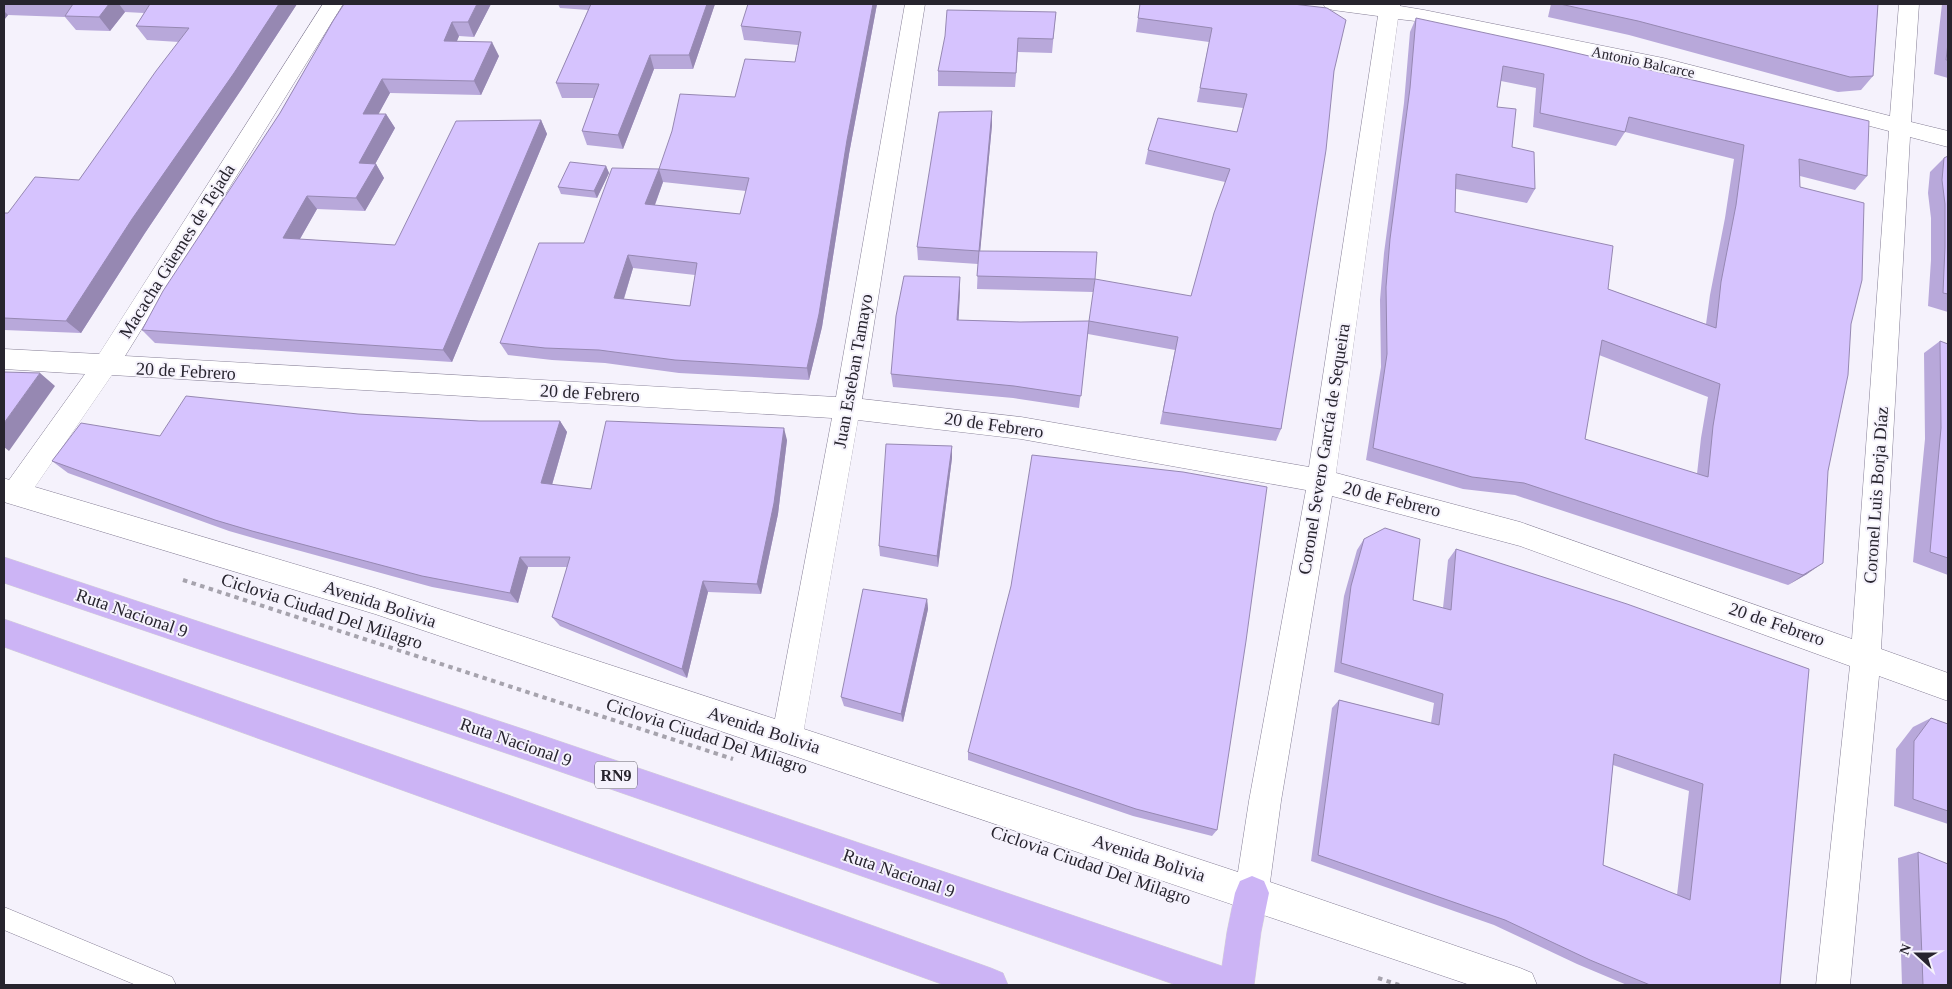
<svg xmlns="http://www.w3.org/2000/svg" width="1952" height="989" viewBox="0 0 1952 989" font-family="Georgia,serif">
  <style>
    .lines { fill: none; stroke-linecap: round; stroke-linejoin: round }
    .service-casing { stroke: #867f96; stroke-width: 1 }
    .minor-casing { stroke: #867f96; stroke-width: 1 }
    .primary-casing { stroke: #d4d3d5; stroke-width: 1 }
    .path { stroke: #a6a3ad; stroke-width: 4; stroke-dasharray: 4.5 4.5; stroke-linecap: butt }
    .service { fill: #fff; fill-rule: evenodd }
    .minor { fill: #fff; fill-rule: evenodd }
    .primary { fill: #ccb4f5; fill-rule: evenodd }
    .wall { fill: #b8a8da; fill-rule: evenodd }
    .shaded-wall { fill: #9688b2 }
    .building { fill: #d6c3fe; stroke: #9688b2; fill-rule: evenodd }
    .labels { text-anchor: middle; stroke-width: 4; stroke-linejoin: round; paint-order: stroke }
    .far-street-label { font-size: 15px; fill: #27242e; stroke: #f5f2fc }
    .shield { fill: #f5f2fc; stroke: #65626c; stroke-width: 1 }
    .shield-label { font-size: 16px; font-weight: bold; fill: #27242e }
    .street-label { font-size: 18px; fill: #27242e; stroke: #f5f2fc }
  </style>
  <rect width="100%" height="100%" fill="#f5f2fc"/>
  <g class="lines">
    <defs>
      <path id="service" d="M4,907l168,70 4,8h-40l-132,-55z"/>
      <path id="minor" d="M323,4h20l-218,352 711,41 69,-393h20l-63,395 159,18 288,50 69,-451 -45,-6 -7,-2 -3,-4h77v2l24,4 239,48 227,58 9,-112h20l-8,118 37,9v16l-38,-10 -29,512 67,24v28l-69,-25 -29,309h-34l34,-319 -330,-120 -188,-50 -51,305 -11,81 250,86 12,5 5,12h-67l-1095,-371 -371,-112v-24l5,2 76,-106 -81,-5v-20l95,5zM1398,19l26,3 239,50 226,59 -37,508 -332,-117 -184,-49zM112,375l720,43 -57,301 -400,-131 -340,-101zM858,420l163,19 285,51 -57,311 -11,71 -434,-143z"/>
      <path id="primary" d="M4,557l537,178 681,231 5,-34 8,-39 5,-12 12,-5 12,5 5,12 -8,39 -7,53h-78l-635,-220 -537,-182z
        M4,619l504,176 483,173 12,5 5,12h-64l-940,-338z"/>
    </defs>
    <!-- service casing -->
    <use href="#service" class="service-casing"/>
    <!-- minor casing -->
    <use href="#minor" class="minor-casing"/>
    <!-- primary casing -->
    <use href="#primary" class="primary-casing"/>
    <!-- path -->
    <path class="path" d="M183,580l550,179
      M1378,978l21,7"/>
    <!-- service -->
    <use href="#service" class="service"/>
    <!-- minor -->
    <use href="#minor" class="minor"/>
    <!-- primary -->
    <use href="#primary" class="primary"/>
  </g>
  <!-- wall -->
  <path class="wall" d="M4,4h293l-54,83 -98,146 -64,100 -77,-3v-117h4l71,-33 100,-138 -32,-2 -11,-14 8,-13 -19,-1 -15,19 -34,-1 -11,-13 -57,-2 -4,5z
    M491,4l-17,33 -15,-1 -2,5 42,15 -18,39 -91,-2 -12,21h8l9,14 -20,36h1l8,14 -19,33 -48,-2 -17,30 95,6 146,-125 6,14 -95,228 -297,-19 -13,-13 138,-217 53,-92z
    M558,4h157l-22,65h-39l-31,80 -36,-4 -5,-14 12,-33h-32l-6,-15 32,-73 -28,-2z
    M877,4l-28,150 -27,173 -13,53 -130,-7 -74,-10 -53,-3 -44,-5 -8,-12 84,-100 75,-74 4,13 -8,23 85,9 6,-23 -83,-9 -4,-13 76,-72 60,-35 3,-17 -54,-5 -3,-14zM633,268l62,7 -5,31 -66,-7z
    M1140,4h153l41,67 -53,358 -5,12 -116,-17 15,-74 -87,-16 -9,74 -66,-10 -120,-11 -2,-13 69,-97v14l-2,29 62,2 69,-1 102,-25 34,-114 -80,-18 3,-14 89,-18 6,-24 -46,-6 12,-60 -73,-10z
    M1551,4h327l-5,72 -12,14 -23,2 -209,-57 -81,-18z
    M1942,4h6v74l-14,-4z
    M1056,12l-4,41 -34,-1 -3,35 -77,-1v-15z
    M1416,18l451,158 -12,14 -55,-14v11l51,137 -23,147 -21,103 -19,11 -273,-90 -52,-6 -97,-29 15,-93 -1,-67 4,-47 20,-150 6,-71zM1501,81l35,7 -3,39 83,19 9,-14 109,27 -9,59 -15,77 -4,29 -98,-35 -153,-77 1,-23 71,14 8,-14 -23,-42 -15,-40zM1599,355l109,42 -7,41 -4,36 -112,-35z
    M992,111v14l-12,126 115,28 -2,13 -116,-3 1,-25 -60,-4 -1,-13z
    M1948,156v156l-20,-6 3,-46v-42l-3,-25 2,-21 14,-14z
    M606,166l3,7 -12,25 -36,-4 -3,-7z
    M1940,341l8,3v231l-35,-13 12,-123 -1,-86z
    M358,414l121,7h81l7,11 -15,53 39,4 196,-49 -9,74 -17,80 -53,-2 -21,86 -127,-52 -8,-9 15,-50h-39l-10,36 -86,-16 -168,-46 -35,-10 -161,-58 -16,-12 108,-25z
    M952,446v12l-14,109 -58,-11 -1,-10z
    M1364,539l49,61 30,8 5,-48 8,-11 353,120 -29,316h-153l-50,-21 -83,-39 -183,-64 21,-153 7,-8 92,23 3,-20 -100,-31 10,-76 13,-46zM1613,765l76,26 -12,104 -74,-30z
    M927,599l1,10 -25,113 -59,-16 -3,-9z
    M1931,718l17,6v100l-54,-18 2,-57 17,-22z
    M968,752l249,78 -5,6 -79,-20 -165,-56z
    M1918,852l30,133h-46l-4,-127z"/>
  <!-- shaded-wall -->
  <path class="shaded-wall" d="M109,4h10l6,8 -15,19 -11,-14z
    M279,4h18l-54,83 -98,146 -64,100 -15,-12 66,-102z
    M477,4h14l-17,33 -6,-15z
    M707,4h8l-22,65 -4,-14z
    M873,4h4l-28,150 -27,173 -13,53 -2,-12 40,-228z
    M4,11l4,4 -4,5z
    M452,22l7,14 -8,19 -7,-14z
    M492,42l7,14 -18,39 -7,-14z
    M650,55l4,14 -31,80 -5,-14z
    M382,79l8,14 -19,35 -8,-14z
    M992,111v14l-13,139v-13z
    M386,114l9,14 -27,49 -9,-14z
    M541,120l6,14 -95,228 -9,-12z
    M376,164l8,14 -19,33 -9,-13z
    M606,166l3,7 -12,25 -3,-7z
    M659,169l4,13 -13,36 -5,-14z
    M307,196l10,13 -24,42 -10,-13z
    M628,255l5,13 -13,43 -6,-13z
    M960,277v14l-2,42 -1,-13z
    M40,373l15,13 -46,65 -5,-4v-24z
    M560,421l7,11 -18,63 -8,-12z
    M784,428l3,12 -9,74 -17,80 -4,-10z
    M952,446v12l-14,109 -1,-11z
    M520,557l8,10 -10,36 -8,-10z
    M1823,563l-16,11 -19,11 15,-10z
    M703,581l5,11 -21,86 -5,-9z
    M927,599l1,10 -25,113 -2,-8z"/>
  <!-- building -->
  <path class="building" d="M73,4h36l-10,13 -34,-1z
    M150,4h129l-45,69 -102,146 -66,102 -62,-3v-105h4l27,-36 44,3 77,-109 33,-43 -53,-2z
    M344,4h133l-9,18h-16l-8,19 48,1 -18,39 -92,-2 -19,35h23l-27,49 17,1 -20,34 -49,-2 -24,42 112,7 61,-124 85,-1 -98,230 -301,-20 21,-39 117,-178 53,-92z
    M591,4h116l-18,51h-39l-32,80 -36,-4 17,-47 -43,-1z
    M748,4h125l-26,136 -28,174 -12,54 -132,-8 -76,-10 -54,-2 -45,-5 39,-100h45l28,-75 47,1 -14,35 95,10 9,-36 -90,-9 13,-38 8,-37 55,3 10,-38 50,3 6,-30 -60,-6zM628,255l69,8 -7,43 -76,-8z
    M1140,4h153l34,4 19,12 -12,51 -8,79 -45,279 -118,-17 15,-75 -89,-16 6,-42 96,17 23,-83 16,-44 -82,-19 10,-32 79,14 10,-38 -47,-6 12,-60 -74,-10z
    M1560,4h318l-5,72 -23,1 -212,-56z
    M947,10l109,2 -3,27 -35,-1 -2,35 -78,-2 7,-35z
    M1416,18l130,28 323,75 -2,55 -68,-17 1,28 64,16 -2,77 -11,44 -3,51 -20,96 -5,92 -20,12 -279,-92 -52,-6 -99,-29 14,-94 -1,-67 4,-48 20,-151zM1503,66l41,8 -4,39 85,19 4,-15 115,28 -8,60 -15,77 -5,46 -108,-39 5,-43 -158,-34 1,-38 79,15 -1,-37 -22,-5 4,-38 -19,-2zM1602,340l118,44 -7,42 -5,51 -123,-38z
    M1948,43v17h-2z
    M992,111l-13,140 -62,-4 22,-135z
    M1948,156v138l-5,-1 2,-46v-43l-3,-24 2,-22z
    M570,162l36,4 -12,25 -36,-4z
    M979,251l118,1 -2,27 -118,-3z
    M904,276l56,1 -3,43 63,2 69,-1 -8,75 -67,-10 -123,-12 5,-58z
    M1940,341l8,3v214l-18,-6 11,-124z
    M4,372l36,1 -36,50z
    M186,396l172,18 121,7h81l-19,62 50,6 15,-68 178,7 -10,75 -17,81 -54,-3 -21,88 -130,-52 18,-60h-50l-10,36 -88,-17 -170,-45 -37,-11 -163,-59 29,-38 79,13z
    M886,444l66,2 -15,110 -58,-10z
    M1032,455l151,17 84,15 -21,154 -29,189 -81,-21 -168,-57 43,-166z
    M1385,528l35,11 -7,61 38,10 5,-61 171,55 182,65 -29,316h-130l-60,-25 -85,-40 -187,-65 21,-155 100,25 4,-31 -102,-31 10,-77 13,-47zM1614,754l89,30 -13,116 -87,-35z
    M863,589l64,10 -26,115 -60,-17z
    M1931,718l17,6v87l-35,-12 1,-58z
    M1918,852l30,12v121h-25z"/>
  <g class="labels">
    <!-- far-street labels -->
    <g class="far-street-label">
      <text transform="translate(1643 62) rotate(12)" y="5">Antonio Balcarce</text>
    </g>
    <!-- shield labels -->
    <rect class="shield" x="595" y="761.5" width="42" height="27" rx="4"/>
    <g class="shield-label">
      <text x="616" y="781">RN9</text>
    </g>
    <!-- street labels -->
    <g class="street-label">
      <text transform="translate(177 251) rotate(-58)" y="6">Macacha Güemes de Tejada</text>
      <text transform="translate(186 371) rotate(3)" y="6">20 de Febrero</text>
      <text transform="translate(853 371) rotate(-80)" y="6">Juan Esteban Tamayo</text>
      <text transform="translate(590 393) rotate(3)" y="6">20 de Febrero</text>
      <text transform="translate(994 425) rotate(8)" y="6">20 de Febrero</text>
      <text transform="translate(1324 449) rotate(-81)" y="6">Coronel Severo García de Sequeira</text>
      <text transform="translate(1876 495) rotate(-86)" y="6">Coronel Luis Borja Díaz</text>
      <text transform="translate(1392 499) rotate(14)" y="6">20 de Febrero</text>
      <text transform="translate(380 604) rotate(18)" y="6">Avenida Bolivia</text>
      <text transform="translate(322 611) rotate(18)" y="6">Ciclovia Ciudad Del Milagro</text>
      <text transform="translate(132 613) rotate(19)" y="6">Ruta Nacional 9</text>
      <text transform="translate(1777 624) rotate(19)" y="6">20 de Febrero</text>
      <text transform="translate(764 730) rotate(18)" y="6">Avenida Bolivia</text>
      <text transform="translate(707 736) rotate(18)" y="6">Ciclovia Ciudad Del Milagro</text>
      <text transform="translate(516 742) rotate(19)" y="6">Ruta Nacional 9</text>
      <text transform="translate(1149 858) rotate(18)" y="6">Avenida Bolivia</text>
      <text transform="translate(1091 865) rotate(19)" y="6">Ciclovia Ciudad Del Milagro</text>
      <text transform="translate(899 873) rotate(19)" y="6">Ruta Nacional 9</text>
    </g>
  </g>
  <!-- border -->
  <rect width="1952" height="989" fill="none" stroke="#27242e" stroke-width="10"/>
  <!-- north arrow -->
  <g transform="translate(1917 954) rotate(291)" stroke="#f5f2fc" stroke-width="4" paint-order="stroke">
  <path d="M0-4L9 19L0 12L-9 19Z" fill="#27242e"/>
  <text y="-8" font-size="14" font-weight="bold" text-anchor="middle" fill="#27242e">N</text>
  </g>
</svg>
